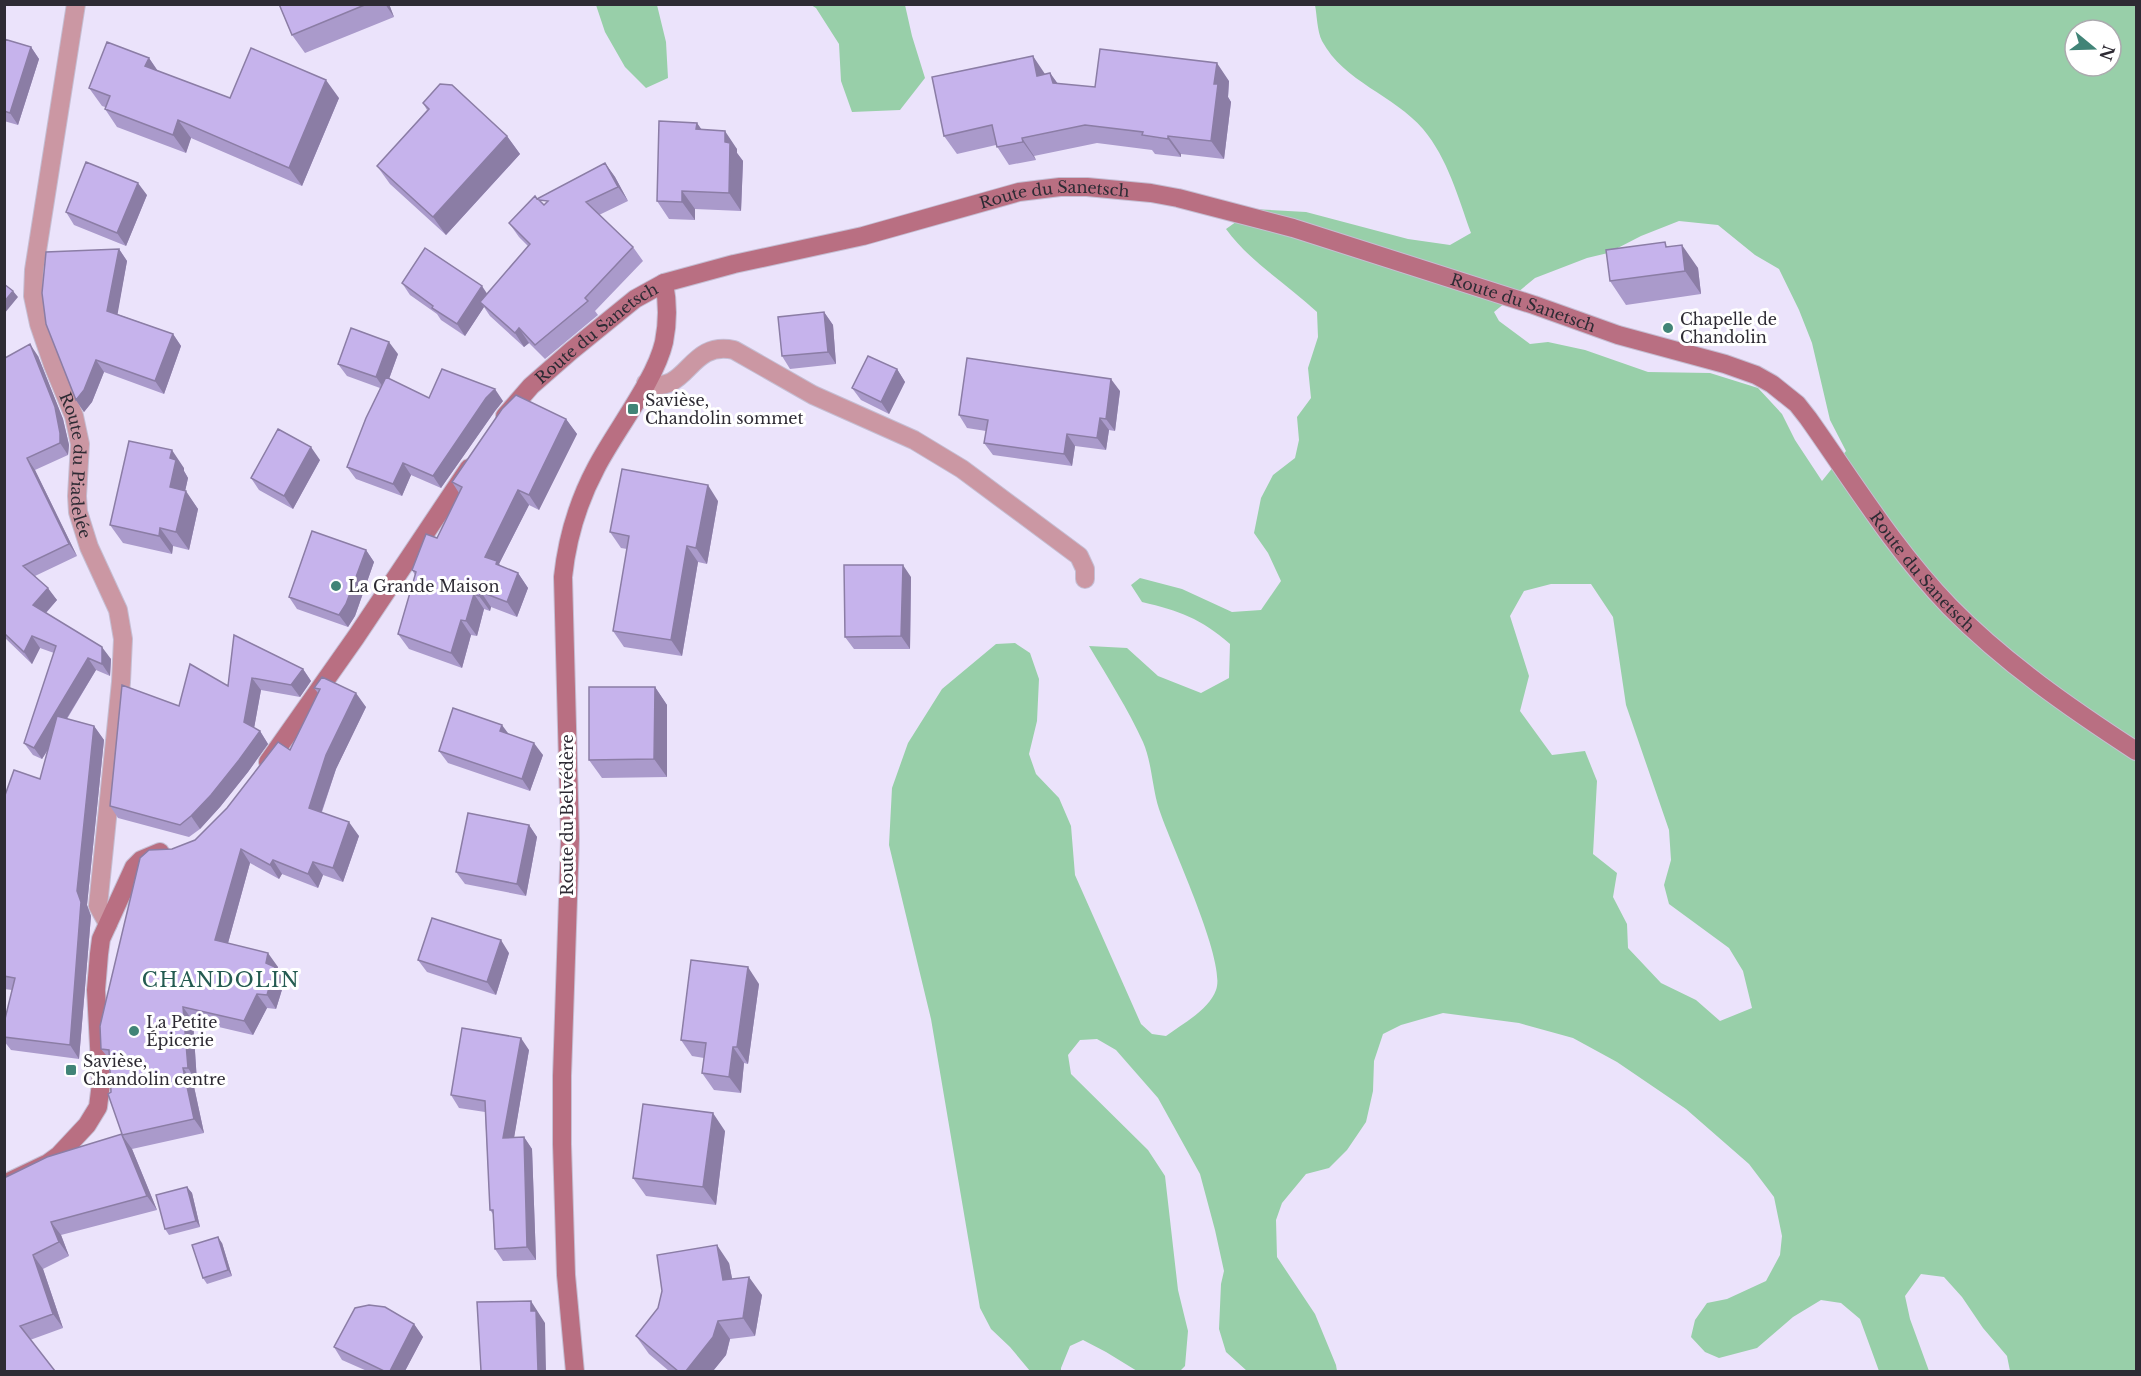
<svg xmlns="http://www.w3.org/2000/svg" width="2141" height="1376" viewBox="0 0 2141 1376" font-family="'Libre Baskerville',serif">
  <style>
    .green { fill: #98cfa9; fill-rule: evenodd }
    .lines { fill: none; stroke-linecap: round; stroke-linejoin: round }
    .street-casing { stroke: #c5bed3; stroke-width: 20 }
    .secondary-casing { stroke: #c5bed3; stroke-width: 20 }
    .street { stroke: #cb97a3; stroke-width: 18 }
    .secondary { stroke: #b96f82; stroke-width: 18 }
    .wall { fill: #aa9acb; fill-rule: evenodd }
    .shaded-wall { fill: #8b7da5 }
    .building { fill: #c6b3ec; stroke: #8b7da5; stroke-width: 1.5; fill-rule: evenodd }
    .poi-dot { fill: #418477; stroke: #fff; stroke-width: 2 }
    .labels { text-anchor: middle; stroke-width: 6; stroke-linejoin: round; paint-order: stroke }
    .street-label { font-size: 16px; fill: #2e2b34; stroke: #fff }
    .poi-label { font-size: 16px; fill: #2e2b34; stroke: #fff; text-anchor: start }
    .quarter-label { font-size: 20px; letter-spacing: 1.5px; fill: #245b51; stroke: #fff }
  </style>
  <rect width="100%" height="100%" fill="#ebe3fb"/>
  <!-- green -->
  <path class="green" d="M596,5h61l9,37 2,36 -22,10 -21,-21 -20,-35z
    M811,5h94l7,31 13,42 -25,32 -48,2 -11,-31 -2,-37 -23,-36z
    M1315,5h821v1366h-126l-3,-15 -24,-28 -21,-31 -18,-20 -23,-3 -16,22 5,23 19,52h-50l-19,-52 -19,-16 -20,-3 -28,17 -36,31 -38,10 -14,-6 -14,-15 4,-17 12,-17 20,-4 39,-18 14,-26 2,-19 -8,-39 -25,-33 -63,-55 -69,-47 -44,-24 -54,-15 -76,-10 -42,12 -18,9 -9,27 -1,30 -7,31 -19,28 -18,18 -23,6 -24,29 -6,17 1,37 38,57 21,51 1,6h-90l-21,-19 -7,-23 2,-45 3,-13 -9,-41 -15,-56 -42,-76 -42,-48 -19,-11 -17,1 -12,15 3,19 77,76 17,26 13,114 10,41 -3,35 -5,5h-43l-31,-19 -23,-12 -13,6 -9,22v3h-31l-20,-24 -19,-18 -11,-21 -49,-289 -42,-174 3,-57 16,-45 34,-54 54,-45 19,-1 15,10 9,26 -2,42 -8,33 7,20 23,24 12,28 4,49 66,149 11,10 14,2c16,-12 43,-26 50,-46 11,-28 -46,-147 -57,-181 -7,-22 -7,-46 -16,-67 -15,-33 -35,-64 -54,-96l38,2 31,28 43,17 28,-15 1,-34c-30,-26 -50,-33 -88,-42l-11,-17 9,-7 42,11 50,23 29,-2 20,-29 -13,-28 -14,-20 7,-35 12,-23 22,-17 4,-18 -2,-23 14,-19 -3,-30 10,-31 -1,-25c-30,-28 -67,-50 -91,-83l28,-20 52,3 102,27 42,6 21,-12c-13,-36 -23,-74 -48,-104 -29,-34 -79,-47 -101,-88 -5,-10 -5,-26 -7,-36zM2075,30h36v36h-36zM1679,221l39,4 37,30 24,14 20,41 13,33 18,77 16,31 -24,30 -27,-41 -13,-26 -24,-26 -48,-15 -62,-1 -63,-22 -37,-8 -18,2 -31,-23 -5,-9 41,-34 52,-20 21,-5 33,-17zM1551,584h40l22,33 13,88 43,125 2,30 -7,25 5,19 60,44 14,23 9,37 -32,13 -24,-21 -35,-17 -33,-35 -1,-24 -14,-27 4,-24 -24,-19 4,-73 -12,-30 -33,4 -32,-44 9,-35 -19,-60 14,-25z"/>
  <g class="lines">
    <defs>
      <g id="street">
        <path id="s1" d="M76,4l-42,266 -1,26 6,28 14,41 21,51 6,28 -3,52 1,16 11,35 29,63 5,29 -2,43 -23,224 10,18"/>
        <path d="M646,383c43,13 41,-43 88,-33l79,45 101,45 48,29 117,87 6,13v10"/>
      </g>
      <g id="secondary">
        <path id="s2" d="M505,416l26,-30 40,-35 64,-52 29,-16 70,-19 129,-28 156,-44 41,-5h27l64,6 27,5 115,30 241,77 84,30 107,29 31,11 16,9 25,20 11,14c46,65 86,131 142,189 55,56 120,101 186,144"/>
        <path d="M268,762l88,-125 113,-169"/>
        <path d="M4,1184l44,-21 11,-8 28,-30 11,-18 3,-24 -5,-93 3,-36 2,-15 33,-72 7,-7 19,-8"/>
        <path d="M575,1372l-9,-97 -4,-131v-68l8,-237 -7,-262c4,-38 15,-75 33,-109 19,-37 59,-87 68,-126 4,-20 4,-39 0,-59"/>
      </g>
    </defs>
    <!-- street casing -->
    <use href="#street" class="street-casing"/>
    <!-- secondary casing -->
    <use href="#secondary" class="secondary-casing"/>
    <!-- street -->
    <use href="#street" class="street"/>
    <!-- secondary -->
    <use href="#secondary" class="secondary"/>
  </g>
  <!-- wall -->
  <path class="wall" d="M279,4h110l5,13 -89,36 -13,-18z
    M4,39l27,8 8,12 -21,66 -14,-4z
    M149,58l9,13 72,27h109l-37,88 -111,-48 -5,15 -69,-26 -12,-18v-2l-3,-1 -13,-18z
    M1050,73l8,11 37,3 134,-6 -1,16 3,5 -7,57 -43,-5v3l-26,-3 -3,-4 -55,-7 -63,13 2,4 -27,5 -13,-20 -39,9 -13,-18 102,-62z
    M423,103l84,33 13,18 -74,81 -56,-51 -13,-18 50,-56z
    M697,123l5,7 35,19v4l6,8 -2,50 -46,-2v11l-26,-1 -12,-18z
    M605,163l10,14 13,24 -29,14 34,32 10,14 -48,50 3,4 -53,44 -16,-16 -5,4 -34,-31 -6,-9 -19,29 -24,-16 -4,-6 -27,-19 -8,-12 85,11 41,-48 -9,-9 -10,-14 28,-24zM539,200l9,1 -4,4z
    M147,195l-21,51 -52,-21 -8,-13z
    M1669,247l29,21 3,26 -75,11 -16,-24z
    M119,249l8,12 -10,53 56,20 8,12 -17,48 -60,-22 -12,30 -8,10 -8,-12z
    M824,312l9,13 3,39 -46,5 -8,-13z
    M398,354l-9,25 40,19 74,3 -8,10 -54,77 -30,-13 -9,21 -46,-17 -9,-12 33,-79 -33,-12 -9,-12z
    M38,356l25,63 6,26 -1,10 -33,15 42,86 -42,20 22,24 -11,13 65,46 -1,17 -14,-6 -29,49 27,7 10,14 -17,165 4,11 -12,143 -68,-9 -7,-9v-18l8,-33 -8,-1v-191l36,-19 8,-29 -6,9 -9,-4 -9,-12 30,-90 -14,-5 -8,16 -28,-27v-280l1,1z
    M897,369l8,13 -16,32 -28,-14 -9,-12z
    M1120,391l-5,40 -6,-1 -3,20 -31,-4 -3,20 -79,-11 -9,-12 2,-12 -19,-3 -8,-13z
    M566,419l11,15 -38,76 -10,-5 -30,59 1,2 18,7 10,15 -11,29 -26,-10 -1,4 -6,-2 -7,27 -6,-1 -9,33 -53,-19 -11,-15 17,-59 -3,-5 25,-32 22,-45 -7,-11z
    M320,460l-27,49 -34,-19 -8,-12z
    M184,468v3l4,7 -3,13 13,18 -9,41 -16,-4 -1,8 -49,-11 -13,-18z
    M718,501l-11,63 -9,-2 -16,94 -58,-9 -11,-16 14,-82 -6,-1 -11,-16z
    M366,550l8,12 -19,54 -7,11 -51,-18 -8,-12z
    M911,577l-1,72h-56l-9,-12z
    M234,635l69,34 8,12 -11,16 -39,-7 -7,38 6,3 8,13 -20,28 -28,35 -20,22 -11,8 -71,-19 -8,-12 69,-100 49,-20z
    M322,677l44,30 -30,62 -14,43 37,24 -16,46 -20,-7 -5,13 -36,-14 -3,5 -29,-16 -22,80 50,24 -1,3 8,10 -9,29 -9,-1 -14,27 -60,-14 4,61h-4l11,51 -72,16 25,61 -96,25 8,21 -26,13 20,59 -33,12 -26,31v-193l118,-44 -11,-42 -1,-32 -9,-11 71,-200 23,-9 95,-90 28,-57 -4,-5z
    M655,687l12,18v72l-65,1 -13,-18z
    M509,734l34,21 -13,36 -82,-28 -9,-12z
    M529,825l8,12 -11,59 -61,-12 -9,-12z
    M509,953l-13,42 -69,-23 -9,-12z
    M759,984l-11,80 -4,-1 -3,30 -27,-3 -12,-17 2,-15 -12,-2 -11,-16z
    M529,1050l-15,87h10l8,12 4,111 -33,1 -8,-12 -2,-35 -3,-4 -5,-98 -26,-4 -8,-13z
    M725,1131l-9,74 -70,-9 -13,-18z
    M187,1187l5,6 8,34 -31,8 -4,-6z
    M222,1243l10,33 -25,8 -4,-6z
    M729,1263l3,16 30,16 -7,41 -25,3 -4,16 -13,16h-44l-20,-17 -13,-18z
    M414,1324l9,13 -18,34h-38l-25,-11 -8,-13z"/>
  <!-- shaded-wall -->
  <path class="shaded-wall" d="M385,4h4l5,13z
    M31,47l8,12 -21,66 -8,-12z
    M1033,56l12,18 5,20 -13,-18z
    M149,58l12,18 -16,-10z
    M1217,63l12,18 -1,16 3,5 -7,57 -13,-18 3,-57z
    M1050,73l13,18 -10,-8z
    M326,80l13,18 -37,88 -13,-18z
    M178,120l13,18 -5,15 -13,-18z
    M697,123l12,18 -13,-12z
    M725,131l12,18v4l6,8 -2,50 -12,-18 -4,-51z
    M507,136l13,18 -74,81 -13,-18z
    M1168,136l13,18v3l-13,-18z
    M1022,138l12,18 2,4 -13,-18z
    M605,163l10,14 13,24 -10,-14z
    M138,183l9,12 -21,51 -9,-13z
    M682,191l13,18v11l-13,-18z
    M1682,245l16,23 3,26 -16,-23z
    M119,249l8,12 -11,62 -9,-12z
    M482,286l8,12 -10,4 4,5 -19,29 -8,-12z
    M13,291l5,6 -14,17v-12z
    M824,312l9,13 3,39 -8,-12z
    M519,328l10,15 -5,4 -9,-14z
    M173,334l8,12 -17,48 -9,-13z
    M389,342l9,12 -13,36 -9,-13z
    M30,344l8,12 25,63 6,26 -1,10 -8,-12z
    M96,360l8,12 -12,30 -8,10 -8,-12z
    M897,369l8,13 -16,32 -8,-12z
    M1111,379l9,12 -5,40 -9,-12z
    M495,389l8,12 -8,10 -54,77 -8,-12 53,-78z
    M1100,418l9,12 -3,20 -9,-12z
    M566,419l11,15 -38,76 -10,-15z
    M1067,434l8,12 -3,20 -8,-12z
    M311,447l9,13 -27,49 -9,-13z
    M172,450l12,18v3l4,7 -6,27 -12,-18v-29z
    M27,458l8,12 42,86 -8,-12z
    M403,463l8,12 -9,21 -9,-12z
    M708,485l10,16 -11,63 -11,-16z
    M518,490l11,15 -30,59 8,12 -22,-19z
    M186,491l12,18 -9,41 -13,-18z
    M160,528l13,18 -1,8 -13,-18z
    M687,546l11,16 -16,94 -11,-16z
    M366,550l8,12 -19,54 -7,11 -9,-12z
    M903,565l8,12 -1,72 -9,-13z
    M518,573l10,15 -11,29 -10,-15z
    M48,588l9,12 -15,17 -9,-12z
    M481,592l10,15 -1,4 -11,-15z
    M474,594l10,15 -7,27 -11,-15z
    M461,620l10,15 -9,33 -11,-15z
    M32,636l8,12 -8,16 -8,-12z
    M102,647l9,12 -1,17 -8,-12z
    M88,658l8,12 -54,89 -8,-11z
    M303,669l8,12 -11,16 -9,-12z
    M252,678l9,12 -8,44 -9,-12z
    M655,687l12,18v72l-13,-18z
    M356,693l10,14 -30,62 -18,53 -9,-14 17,-53z
    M502,725l9,12 -11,-6z
    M94,726l10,14 -17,165 4,11 -12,143 -9,-14 7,-154z
    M260,731l8,13 -20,28 -28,35 -20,22 -9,-13z
    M534,743l9,12 -13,36 -8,-12z
    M349,822l10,14 -16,46 -10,-14z
    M529,825l8,12 -11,59 -9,-12z
    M241,849l9,14 -25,91 -10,-14z
    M273,860l9,14 -3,5 -9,-14z
    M313,862l10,13 -5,13 -10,-14z
    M501,940l8,13 -13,42 -9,-13z
    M268,953l10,14 -1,3 8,10 -9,29 -9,-14 -1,-32z
    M748,967l11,17 -11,80 -11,-17z
    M257,994l10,14 -14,27 -9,-14z
    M183,1007l10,14 4,61 -9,-14z
    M521,1038l8,12 -17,100 -9,-12z
    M733,1047l11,16 -3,30 -12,-16z
    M183,1068l10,14 11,51 -10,-14z
    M713,1113l12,18 -9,74 -13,-18z
    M122,1135l10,14 25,61 -10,-14z
    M524,1137l8,12 4,111 -9,-13z
    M187,1187l5,6 8,34 -4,-6z
    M51,1222l10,13 8,21 -10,-14z
    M218,1237l4,6 10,33 -4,-6z
    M717,1245l12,18 7,35 -13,-18z
    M33,1255l10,14 20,59 -10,-14z
    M749,1277l13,18 -7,41 -12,-18z
    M531,1301l14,22 1,48h-8l-7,-60z
    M718,1321l12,18 -4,16 -13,16h-27z
    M414,1324l9,13 -18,34h-15z"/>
  <!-- building -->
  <path class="building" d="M279,4h88l-75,31z
    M4,39l27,8 -21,66 -6,-2z
    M107,42l42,16 -4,8 85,32 21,-50 75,32 -37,88 -111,-48 -5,15 -68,-26 5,-13 -21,-8z
    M1100,49l117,14 -3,21h4l-7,57 -43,-5v3l-26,-4 1,-3 -58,-7 -63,13 1,4 -26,5 -5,-22 -48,11 -12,-59 101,-21 4,20 13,-3 3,10 42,4z
    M440,84l12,1 55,51 -74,81 -56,-51 52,-57 -6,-6z
    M659,121l38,2 -1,6 29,2v11l5,1 -1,50 -47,-2v11l-25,-1z
    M86,162l52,21 -21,50 -51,-21z
    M605,163l13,24 -32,15 47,45 -48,51 3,3 -53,44 -16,-17 -4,5 -35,-31 50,-58 -21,-21 26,-27 2,3zM539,200l9,1 -4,4z
    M1665,242l1,5 16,-2 3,26 -75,10 -4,-31z
    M425,248l57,38 -25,38 -25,-16 1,-2 -31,-23z
    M119,249l-12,62 66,23 -18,47 -59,-21 -12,30 -8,10 -30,-76 -4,-31 4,-41z
    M4,284l9,7 -9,11z
    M824,312l4,40 -46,4 -4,-39z
    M351,328l38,14 -13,35 -38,-13z
    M30,344l25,63 5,26v10l-33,15 42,86 -46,22 25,22 -15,17 69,42v17l-14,-6 -54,90 -10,-5 32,-97 -24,-10 -8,16 -20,-19v-276l1,1z
    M868,356l29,13 -16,33 -29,-14z
    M967,358l144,21 -5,40 -6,-1 -3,20 -30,-4 -3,20 -80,-11 4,-23 -29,-5z
    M442,369l53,20 -9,9 -53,78 -30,-13 -10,21 -46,-17 19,-49 20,-41 43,21z
    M516,395l50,24 -37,76 -11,-5 -33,67 12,4 -1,3 22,9 -11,29 -26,-10 -2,4 -5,-2 -8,27 -5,-1 -10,33 -53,-19 18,-62 -4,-2 14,-36 11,4 25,-51 -10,-5 50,-73z
    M278,429l33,18 -27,49 -33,-18z
    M129,441l43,9 -2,8 6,2 -6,27 16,4 -10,41 -16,-4 -1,8 -49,-11z
    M622,469l86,16 -12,63 -9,-2 -16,94 -58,-9 16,-95 -19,-4z
    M312,531l54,19 -20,54 -7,11 -50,-18z
    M844,565h59l-2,71 -56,1z
    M234,635l69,34 -12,16 -39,-7 -8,44 16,9 -21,29 -28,35 -20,21 -11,9 -70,-19 12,-121 57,21 11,-42 38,22z
    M322,677l34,16 -30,62 -17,53 40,14 -16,46 -20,-6 -5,12 -35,-14 -3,5 -29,-16 -26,91 53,13 -2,10 9,4 -8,28 -10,-1 -13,27 -61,-14 5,61h-5l11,51 -72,16 25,61 -96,26 8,20 -26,13 20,59 -33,12 35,45h-51v-193l43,-21 75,-23 -14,-40 3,-2 -2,-42 -8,-1 -1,-23 40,-168 9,-8 23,-1 23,-9 32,-32 51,-66 12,8 30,-61 -6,-1z
    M589,687h66l-1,72 -65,1z
    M453,708l49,17 -2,6 34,12 -12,36 -83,-28z
    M57,716l37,10 -17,165 4,11 -11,143 -66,-8v-14l11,-45 -11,-2v-178l10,-28 26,9z
    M468,813l61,12 -12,59 -61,-12z
    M432,918l69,22 -14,42 -69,-22z
    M691,960l57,7 -11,80h-4l-4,30 -27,-4 4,-30 -25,-3z
    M462,1028l59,10 -18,100 21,-1 3,110 -32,2 -2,-39h-3l-1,-21 -4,-88 -34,-6z
    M643,1104l70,9 -10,74 -70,-9z
    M187,1187l9,34 -31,8 -9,-34z
    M218,1237l10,33 -25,8 -11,-33z
    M717,1245l6,35 26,-3 -6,41 -25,3 -5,16 -27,34h-8l-42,-35 22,-28 4,-17 -5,-36z
    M531,1301v10h5l2,60h-57l-4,-69z
    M369,1305l16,2 29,17 -24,47h-6l-50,-24 21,-39z"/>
  <!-- markers -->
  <g class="poi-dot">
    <circle cx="1668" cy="328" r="6"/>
    <rect x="627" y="403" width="12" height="12" rx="3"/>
    <circle cx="336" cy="586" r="6"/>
    <circle cx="134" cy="1031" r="6"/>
    <rect x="65" y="1064" width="12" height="12" rx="3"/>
  </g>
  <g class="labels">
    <!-- street labels -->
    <g class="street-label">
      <text dy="6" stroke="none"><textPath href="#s2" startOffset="610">Route du Sanetsch</textPath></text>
      <text dy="6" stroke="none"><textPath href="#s2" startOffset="1096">Route du Sanetsch</textPath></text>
      <text dy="6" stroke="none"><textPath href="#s2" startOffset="124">Route du Sanetsch</textPath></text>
      <text dy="6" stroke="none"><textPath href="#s1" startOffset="472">Route du Piadelée</textPath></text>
      <text dy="6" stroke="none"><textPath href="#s2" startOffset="1600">Route du Sanetsch</textPath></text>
      <text transform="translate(567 815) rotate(-90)" y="6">Route du Belvédère</text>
    </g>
    <!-- poi labels -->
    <g class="poi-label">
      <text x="1680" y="325">Chapelle de<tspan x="1680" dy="18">Chandolin</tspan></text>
      <text x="645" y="406">Savièse,<tspan x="645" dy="18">Chandolin sommet</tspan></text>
      <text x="348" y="592">La Grande Maison</text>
      <text x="146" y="1028">La Petite<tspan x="146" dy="18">Épicerie</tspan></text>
      <text x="83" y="1067">Savièse,<tspan x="83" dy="18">Chandolin centre</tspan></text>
    </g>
    <!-- quarter labels -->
    <g class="quarter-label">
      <text x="221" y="987">CHANDOLIN</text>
    </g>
  </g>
  <!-- border -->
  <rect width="2141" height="1376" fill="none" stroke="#2e2b34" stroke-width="12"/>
  <!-- north arrow -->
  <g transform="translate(2093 48) rotate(109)"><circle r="28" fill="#ffffff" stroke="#abaaae" stroke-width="1.5"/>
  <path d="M0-4.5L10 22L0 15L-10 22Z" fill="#418477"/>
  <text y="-9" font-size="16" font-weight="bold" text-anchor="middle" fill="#2e2b34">N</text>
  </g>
</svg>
